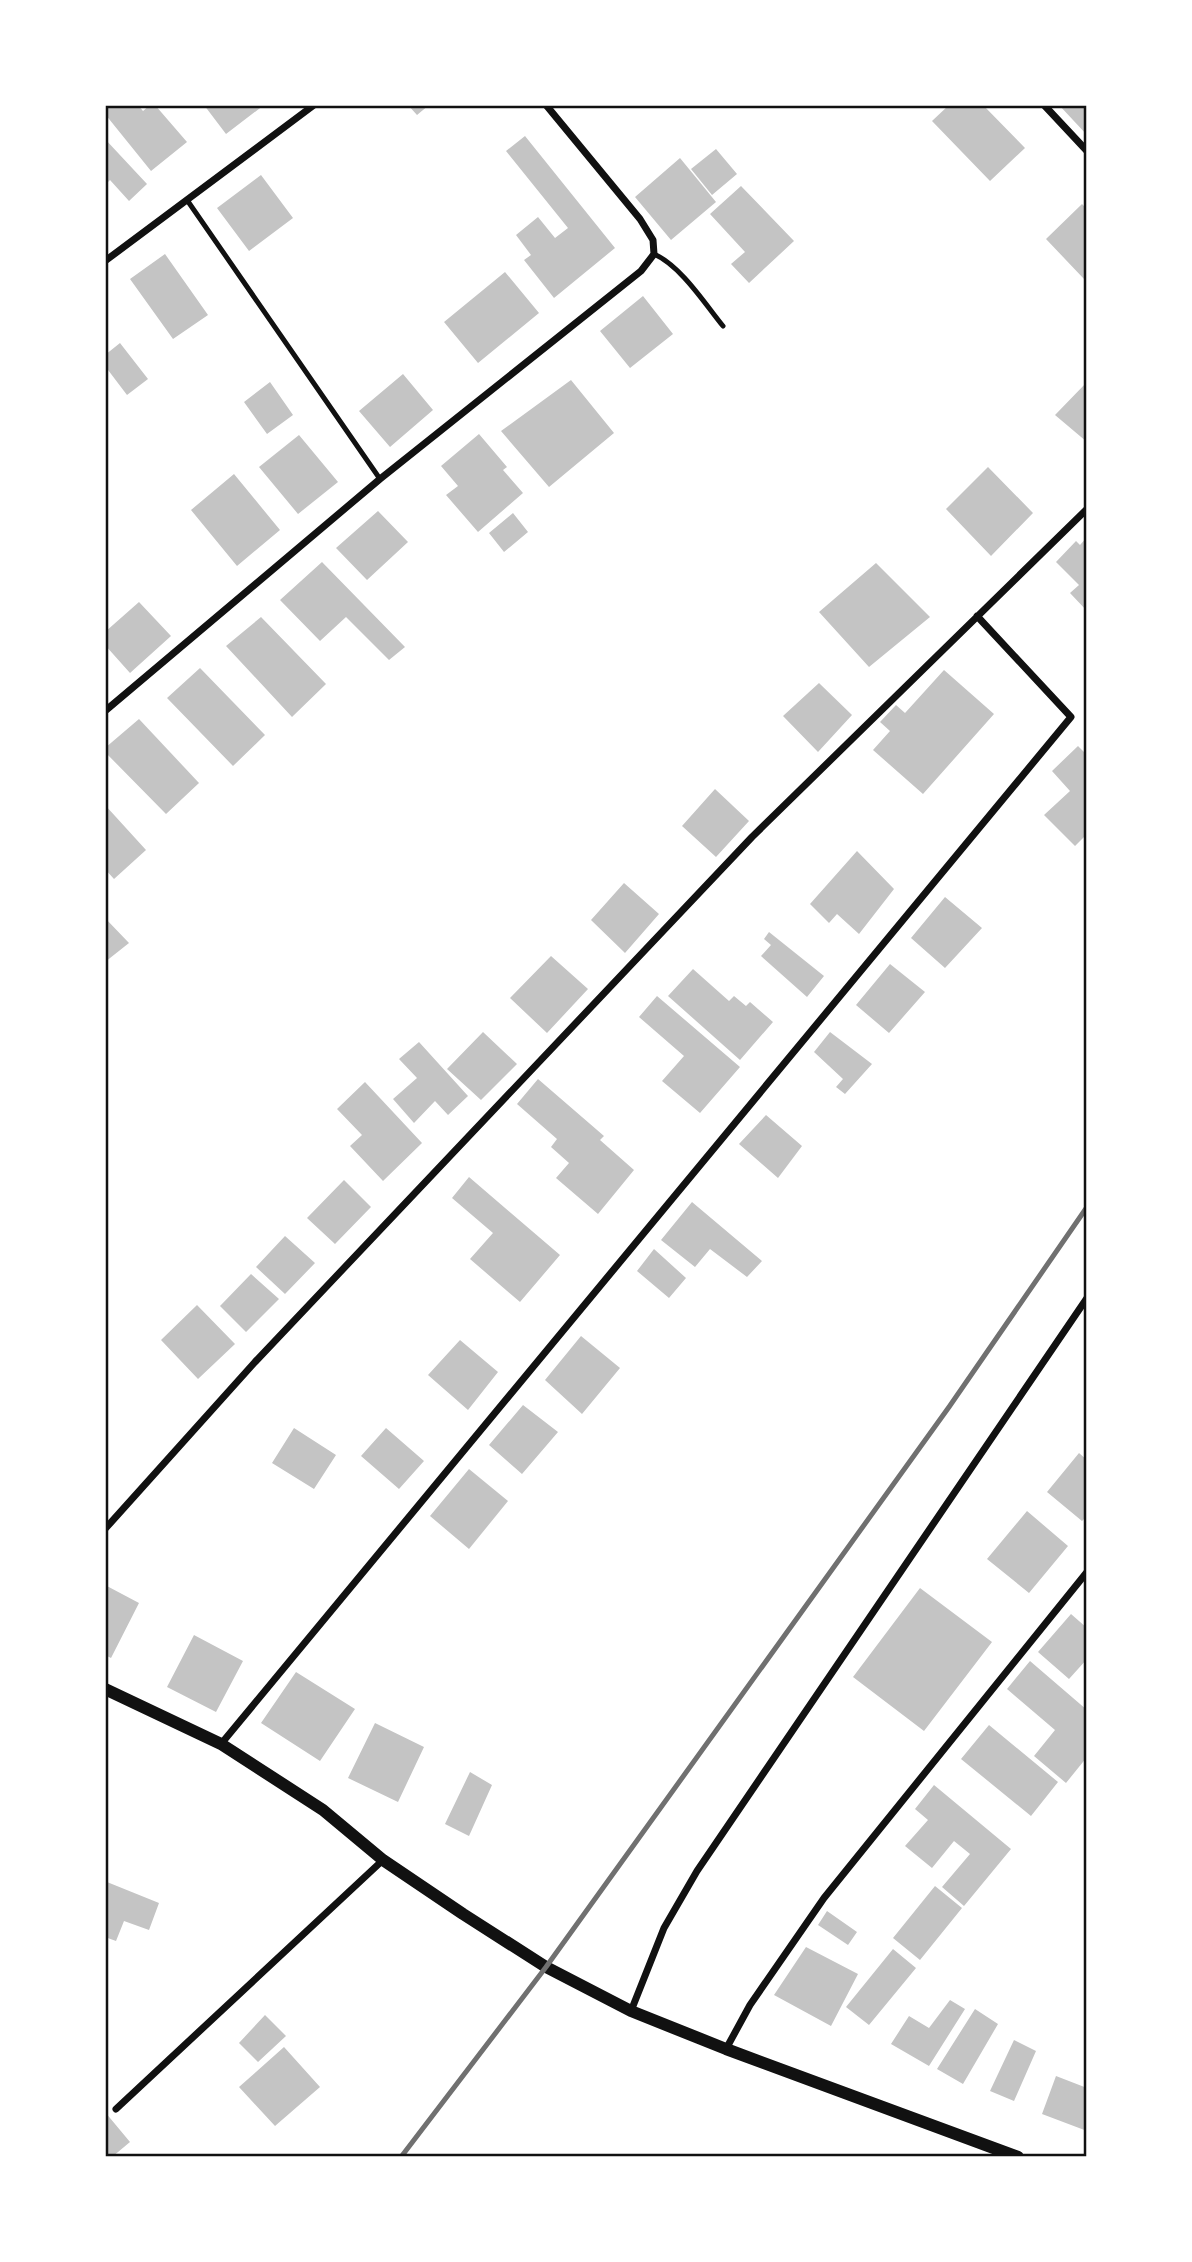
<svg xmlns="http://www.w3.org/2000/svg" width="1192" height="2262" viewBox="0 0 1192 2262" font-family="'Fira Sans',sans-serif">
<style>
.building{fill:#c4c4c4}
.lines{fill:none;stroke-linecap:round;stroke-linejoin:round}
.service{stroke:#111;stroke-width:5}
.minor{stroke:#111;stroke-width:7}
.tertiary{stroke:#111;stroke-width:12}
.rail{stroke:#707070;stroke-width:5}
.neatline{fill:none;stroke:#111;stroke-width:2.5}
</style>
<rect width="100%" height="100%" fill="#fff"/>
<path class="building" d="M109 105H138L143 111 150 105H155L187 142 151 171 105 114V108Z
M204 105H264L226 134Z
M408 105H429L417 115Z
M949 105H983L1025 148 990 181 932 121Z
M1059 105H1087V135Z
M525 136 615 248 554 298 524 260 531 255 516 235 538 217 555 238 568 228 506 151Z
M105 139 147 184 129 201 110 180 105 185Z
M716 149 737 174 712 195 691 169Z
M680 158 716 202 671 240 635 197Z
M261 175 293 218 249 251 217 208Z
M741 186 794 241 749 283 731 264 745 252 710 214Z
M1082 204 1087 209V276L1084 279 1046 239Z
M165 254 208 315 173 339 130 279Z
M505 272 539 313 478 363 444 322Z
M643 296 673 334 630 368 600 331Z
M120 343 148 379 127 395 105 366V355Z
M403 374 433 410 390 447 359 411Z
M571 380 614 433 549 487 501 431Z
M270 382 293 415 267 434 244 402Z
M1087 382V442L1055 415Z
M479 434 507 467 503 470 523 493 478 532 446 495 458 486 441 466Z
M299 435 338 482 298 514 259 467Z
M988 467 1033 513 991 556 946 509Z
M234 474 280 530 237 566 191 510Z
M378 511 408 542 367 580 336 548Z
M513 513 528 532 504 552 489 533Z
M1087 537V611L1070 593 1079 585 1056 562 1076 541 1080 545Z
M322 562 405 647 389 660 346 617 320 641 280 600Z
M876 563 930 617 869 667 819 612Z
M139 602 171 636 130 673 105 645V632Z
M261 617 326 684 292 717 226 646Z
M200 668 265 735 233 766 167 698Z
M944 670 994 714 923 794 873 750 890 731 880 722 896 705 905 713Z
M819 683 852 715 818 752 783 716Z
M139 719 199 783 166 814 105 752V748Z
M1078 746 1087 755V834L1075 846 1044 815 1070 791 1052 771Z
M715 789 749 821 716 857 682 826Z
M105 805 146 850 114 879 105 869Z
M857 851 894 889 859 934 837 914 829 923 810 904Z
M624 883 659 914 625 953 591 920Z
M945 897 982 928 945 968 911 938Z
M105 918 129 943 105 962Z
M769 932 824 976 807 997 761 956 771 945 764 939Z
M551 956 588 989 547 1033 510 998Z
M890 964 925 992 889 1033 856 1005Z
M693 969 729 1001 734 996 746 1006 750 1002 773 1022 740 1060 668 996Z
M657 996 740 1067 700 1113 662 1081 684 1056 639 1017Z
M483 1032 517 1064 481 1100 447 1069Z
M830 1032 872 1064 845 1094 836 1087 843 1079 814 1052Z
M419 1042 468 1096 448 1115 435 1101 414 1123 393 1099 417 1078 399 1059Z
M538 1079 604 1136 600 1140 634 1170 598 1214 556 1178 569 1163 551 1147 557 1139 517 1104Z
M365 1082 422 1143 383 1181 350 1146 362 1135 337 1109Z
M766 1115 802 1146 778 1178 739 1144Z
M469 1177 560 1255 520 1302 470 1259 493 1233 452 1198Z
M344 1180 371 1207 335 1244 307 1218Z
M692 1202 762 1261 747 1277 710 1249 695 1267 661 1240Z
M285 1236 315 1263 285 1294 256 1267Z
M654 1249 686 1278 669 1298 637 1271Z
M251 1274 279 1299 246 1332 220 1306Z
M197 1305 235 1344 198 1379 161 1340Z
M581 1336 620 1368 582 1414 545 1380Z
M460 1340 498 1372 468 1410 428 1375Z
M523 1405 558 1432 522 1474 489 1445Z
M294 1428 336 1455 314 1489 272 1463Z
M386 1428 424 1461 399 1489 361 1456Z
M1079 1453 1087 1460V1516L1082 1521 1047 1492Z
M469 1469 508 1501 469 1549 430 1516Z
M1027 1511 1068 1546 1029 1593 987 1559Z
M105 1585 139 1603 111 1658 105 1655Z
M920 1588 992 1642 924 1731 853 1677Z
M1071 1614 1087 1628V1659L1069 1679 1038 1652Z
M194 1635 243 1661 216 1712 167 1687Z
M1030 1661 1087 1710V1757L1066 1783 1034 1756 1055 1730 1007 1689Z
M296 1672 355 1709 320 1761 261 1723Z
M375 1723 424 1747 398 1802 348 1778Z
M989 1725 1058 1782 1031 1816 961 1759Z
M470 1772 492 1785 469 1836 445 1824Z
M934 1785 1011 1849 964 1906 942 1887 970 1854 954 1841 932 1868 905 1846 928 1820 915 1809Z
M107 1882 159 1903 149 1930 124 1921 116 1941 105 1937V1887Z
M935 1886 962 1908 920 1960 893 1938Z
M827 1911 857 1932 848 1945 818 1925Z
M806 1947 858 1974 831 2026 774 1995Z
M893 1949 916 1968 869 2025 846 2007Z
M950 2000 965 2009 929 2066 891 2044 909 2016 929 2028Z
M975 2009 998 2024 963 2084 937 2069Z
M265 2015 286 2036 258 2062 239 2043Z
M1014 2040 1036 2051 1014 2101 990 2091Z
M284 2047 320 2087 275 2126 239 2087Z
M1056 2076 1087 2088V2131L1042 2114Z
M105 2112 130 2142 112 2157H105Z"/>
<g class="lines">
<path class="service" d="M187 200 380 479
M654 254C681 266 705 304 723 326"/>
<path class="minor" d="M1044 105 1087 151
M105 261 314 105
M105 711 380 479 641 271 654 254 653 240 640 219 546 105
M105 1529 255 1362 752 837 1087 509
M221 1744 1071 717 977 616
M631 2011 664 1928 697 1871 1087 1298
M726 2049 750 2005 824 1898 1087 1572
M116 2109 383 1860"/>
<path class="tertiary" d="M105 1689 221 1744 323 1810 383 1860 463 1914 546 1967 631 2011 726 2049 1018 2157"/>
<path class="rail" d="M401 2157 546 1967 949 1407 1087 1207"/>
</g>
<rect width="1192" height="2262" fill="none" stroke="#ffffff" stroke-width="214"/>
<rect x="107" y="107" width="978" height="2048" class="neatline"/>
</svg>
